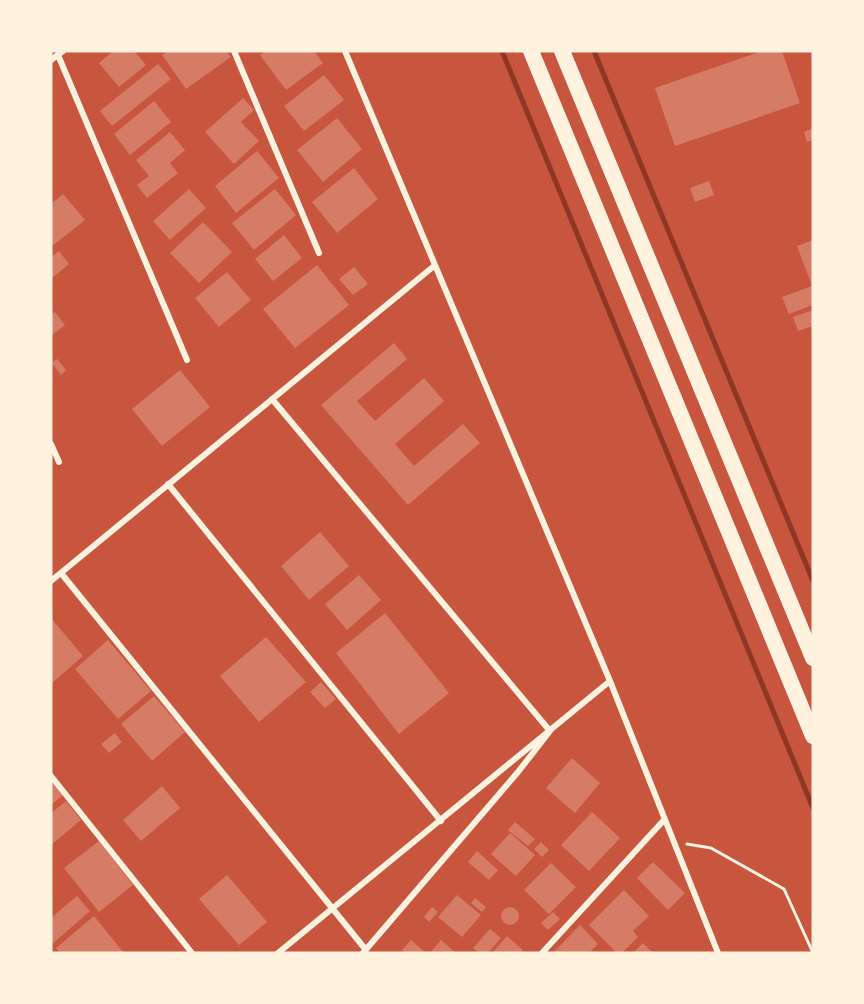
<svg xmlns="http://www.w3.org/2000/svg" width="864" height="1004" viewBox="0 0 864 1004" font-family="'Nunito Sans',sans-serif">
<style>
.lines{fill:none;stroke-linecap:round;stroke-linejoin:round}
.stream{stroke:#8f3625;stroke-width:5}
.building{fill:#d67c66}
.path{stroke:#fff3e0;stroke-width:3}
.minor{stroke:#fff3e0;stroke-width:6}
.trunk{stroke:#fff3e0;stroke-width:16}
</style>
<rect width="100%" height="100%" fill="#c8553d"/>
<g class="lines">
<path class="stream" d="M502 51 813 808
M594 51 813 581"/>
</g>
<path class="building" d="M113 51H134L146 65 119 87 99 63Z
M168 51H226L231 57 186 89 162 55Z
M265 51H314L323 63 286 90 260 55Z
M762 51H782L800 103 675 146 655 88Z
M158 64 171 79 112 126 100 111Z
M324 75 344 100 304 131 284 106Z
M243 98 254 110 241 122 259 141 234 164 205 132Z
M154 101 171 122 130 155 114 134Z
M337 118 362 149 323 182 297 150Z
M813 128V140L807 142 804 132Z
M170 132 185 150 170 163 178 173 147 198 137 185 149 176 136 160Z
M257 151 279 178 236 213 215 186Z
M354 168 378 199 337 233 312 202Z
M709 181 714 195 695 202 690 188Z
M189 189 206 208 170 240 153 221Z
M275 189 296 215 254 250 232 223Z
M63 194 85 220 51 247V204Z
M203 222 232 252 199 283 170 253Z
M284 235 302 258 273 281 255 259Z
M813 240V305L789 314 782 297 812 286 797 246Z
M59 251 69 264 51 279V257Z
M317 265 349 305 295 348 263 309Z
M354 267 368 284 353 295 339 279Z
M227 272 251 300 219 327 195 298Z
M813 310V326L798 331 793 317Z
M55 312 65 325 51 336V315Z
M394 343 407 359 357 401 375 421 424 378 444 401 395 444 414 466 463 424 480 443 408 505 321 405Z
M57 359 66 370 61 375 52 363Z
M180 370 210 407 162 446 132 409Z
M320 532 349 566 309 600 281 566Z
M359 575 381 600 347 630 325 604Z
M385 613 449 693 399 734 336 653Z
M51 618 83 656 51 684Z
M266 637 306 682 259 722 220 676Z
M108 640 151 691 118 719 75 669Z
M321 682 336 699 325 708 310 692Z
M154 696 185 732 152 761 121 724Z
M115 733 122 742 109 753 101 744Z
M572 758 600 783 575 813 546 788Z
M51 781 63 795 51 805Z
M162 786 180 808 141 841 123 820Z
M66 801 81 820 51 845V813Z
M592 812 620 838 589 871 561 845Z
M515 822 535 839 528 846 508 830Z
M510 833 535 855 516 876 491 854Z
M99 841 133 885 99 912 64 868Z
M541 842 549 850 542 857 534 849Z
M477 851 498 870 489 880 468 862Z
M653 862 685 893 668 910 637 878Z
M551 863 576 887 549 914 524 890Z
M227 875 267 922 239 945 199 899Z
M624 890 649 916 633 931 638 937 622 953H617L589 925Z
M457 895 481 915 462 937 438 917Z
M77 896 90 911 51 945V918Z
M475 898 486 907 482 912 471 903Z
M432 907 438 912 429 922 424 917Z
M501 916a9 9 0 1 1 18 0a9 9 0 1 1-18 0Z
M553 912 560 919 548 930 541 923Z
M94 916 124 953H60L56 948Z
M580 925 598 944 591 951 593 953H553Z
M490 929 501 938 488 953H479L473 948Z
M507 936 523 950 520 953H492Z
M411 940 426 953H405L402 950Z
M441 940 454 951 453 953H430Z
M643 943 653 953H633Z"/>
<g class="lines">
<path class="path" d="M687 844 711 848 784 889 813 953"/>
<path class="minor" d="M234 51 319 253
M345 51 610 681 718 953
M58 55 187 360
M51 60 63 51
M272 399 550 731 518 772 363 953
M51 444 59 462
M168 484 441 821
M61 573 366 950
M51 581 434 266
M51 776 192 953
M278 953 610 681
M542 953 664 820"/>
<path class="trunk" d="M531 51 813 736
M562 51 813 658"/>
</g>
<rect width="864" height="1004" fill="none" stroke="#fff3e0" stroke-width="105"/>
</svg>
